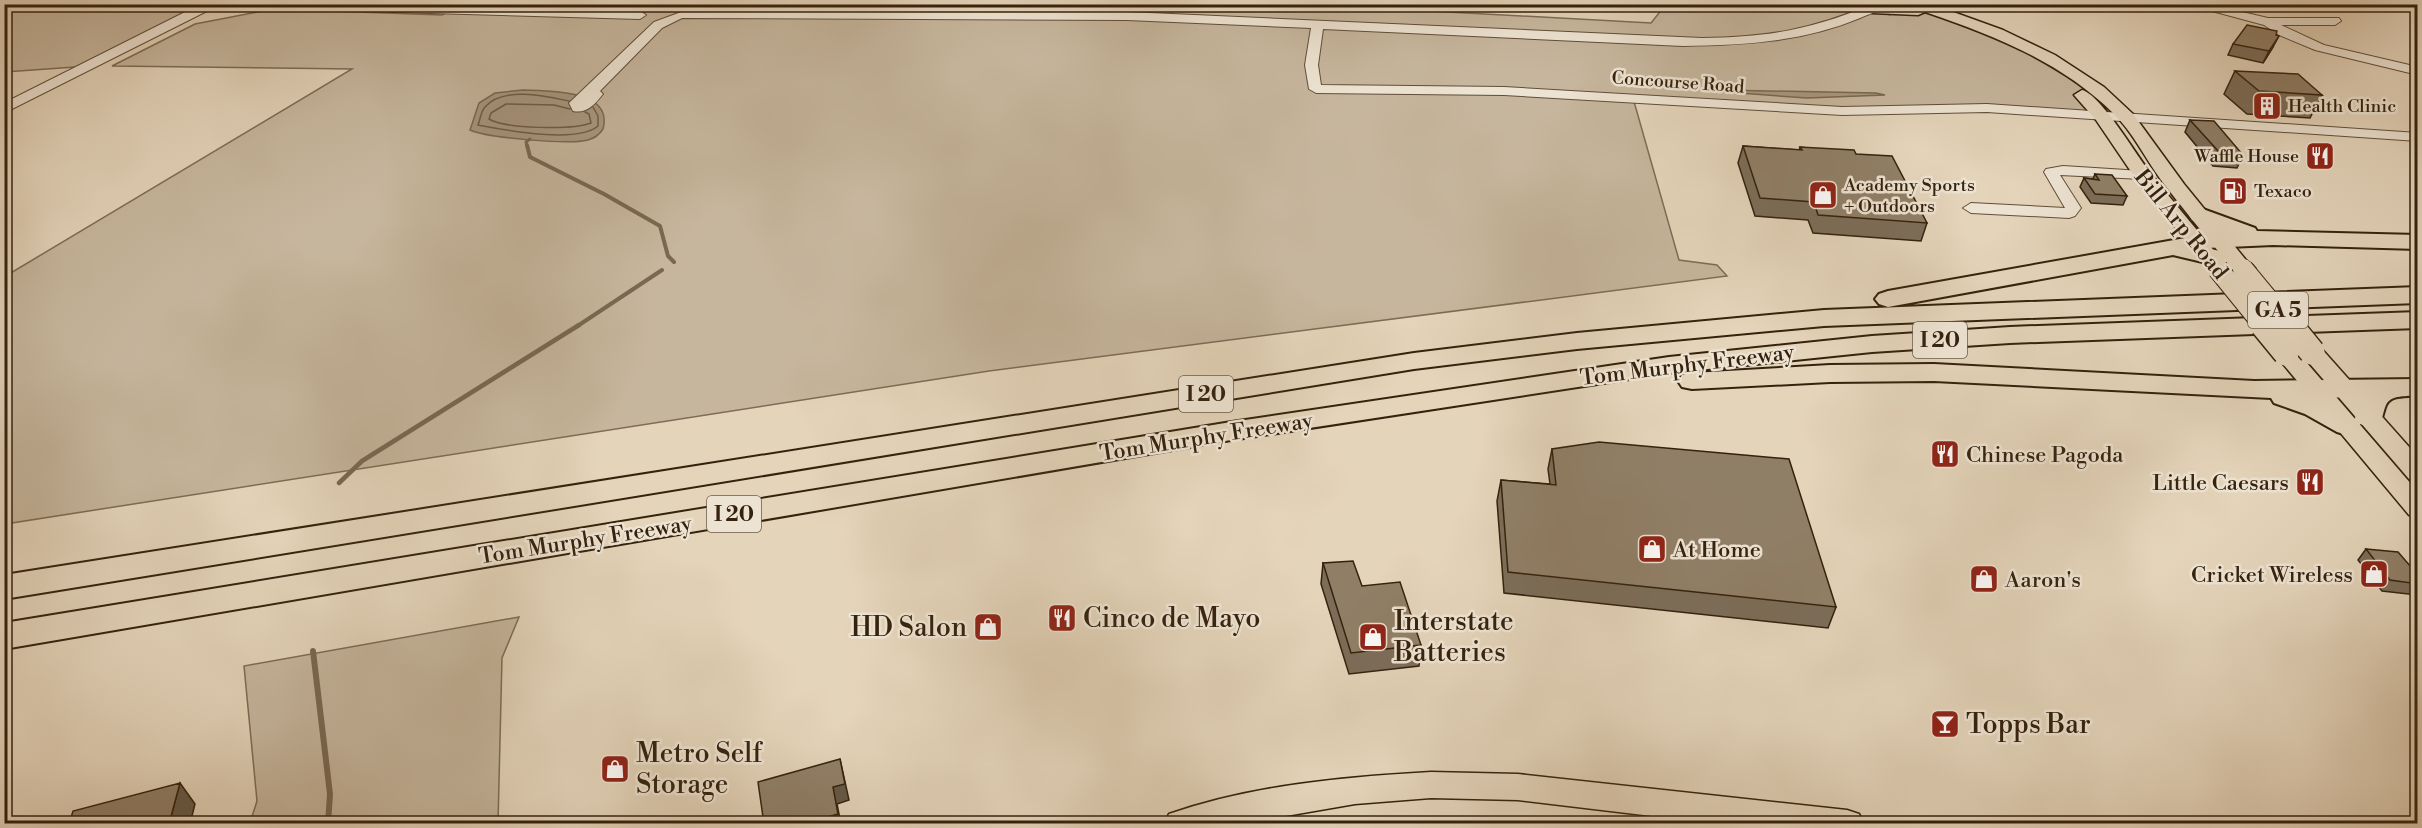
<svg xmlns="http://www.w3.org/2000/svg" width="2422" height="828" viewBox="0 0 2422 828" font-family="'Libre Bodoni',serif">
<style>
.green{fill:#c6b69d;stroke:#7e6c56;stroke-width:1.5}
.water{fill:#a89780;stroke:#7a6852;stroke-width:1.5}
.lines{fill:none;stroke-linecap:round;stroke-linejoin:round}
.shore{stroke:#6e5c47;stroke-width:1.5}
.stream-far3{stroke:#7a6852;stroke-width:3}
.stream-far2{stroke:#7a6852;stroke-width:4}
.stream-far1{stroke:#7a6852;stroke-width:4.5}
.stream{stroke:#7a6852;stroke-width:6}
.minor-casing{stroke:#614e39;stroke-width:2}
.major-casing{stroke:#35220e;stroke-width:3}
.highway-casing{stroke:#35220e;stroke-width:4}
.minor{fill:#ede3d2;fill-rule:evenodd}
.major{fill:#e4d4ba;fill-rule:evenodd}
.highway{fill:#e4d4ba;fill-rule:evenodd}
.major-bridge-far1-casing{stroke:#35220e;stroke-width:22;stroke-linecap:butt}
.major-bridge-casing{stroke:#35220e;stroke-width:28;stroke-linecap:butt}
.major-bridge-far1{stroke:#e4d4ba;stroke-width:20}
.major-bridge{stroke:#e4d4ba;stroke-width:25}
.wall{fill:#7c6d59;stroke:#35220e;stroke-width:1.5}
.shaded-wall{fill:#655948;stroke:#35220e;stroke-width:1.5}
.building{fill:#907f67;stroke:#35220e;stroke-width:1.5}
.labels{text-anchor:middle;stroke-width:5;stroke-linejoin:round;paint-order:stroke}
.far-street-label{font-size:18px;fill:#35220e;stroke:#ede3d2}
.far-poi-label{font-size:18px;fill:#35220e;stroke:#ede3d2;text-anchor:start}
.shield{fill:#ede3d2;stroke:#6c5c49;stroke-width:1.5}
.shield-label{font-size:21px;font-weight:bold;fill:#35220e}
.street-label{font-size:22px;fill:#35220e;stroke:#ede3d2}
.poi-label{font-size:22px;fill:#35220e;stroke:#ede3d2;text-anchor:start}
.near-poi-label{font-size:27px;fill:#35220e;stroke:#ede3d2;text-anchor:start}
</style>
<rect width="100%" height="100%" fill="#e4d4ba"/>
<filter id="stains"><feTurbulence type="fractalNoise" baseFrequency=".00333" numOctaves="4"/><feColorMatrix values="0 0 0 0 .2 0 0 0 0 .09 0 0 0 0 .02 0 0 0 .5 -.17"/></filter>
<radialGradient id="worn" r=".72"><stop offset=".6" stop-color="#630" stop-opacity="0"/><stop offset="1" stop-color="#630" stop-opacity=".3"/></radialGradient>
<path class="green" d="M464 4H1301L1651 23 1663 8 1722 4H1853L1890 15 1901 5H1907L2010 43 2086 88 2107 115 1987 108 1842 111 1633 98 1679 260 1717 265 1727 276 989 371 5 524 4 277 352 69 112 66 195 24 273 9 442 15Z
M5 5H211L89 66 5 72Z
M519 617 502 658 498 823H250L257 801 244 666Z"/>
<path class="water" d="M523 90C548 91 614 89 603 129 600 134 595 138 588 140 569 145 488 138 470 130L479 103 495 93Z
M1722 90 1876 93 1885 95 1807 98 1711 91Z"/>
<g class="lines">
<path class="shore" d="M569 101C546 96 503 86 485 107 481 111 480 120 478 125 505 130 577 144 598 126V116L593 107
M570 109 554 105 506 104 491 113 489 119C505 129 573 130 591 123L589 114 585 112"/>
<path class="stream-far3" d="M527 146 526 142 530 139"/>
<path class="stream-far2" d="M527 145 530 157 604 194 660 226 668 256 674 262
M576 327 662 270"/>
<path class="stream-far1" d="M339 483 362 461 579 325"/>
<path class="stream" d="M313 651 330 794 328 824"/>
<g class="minor-casing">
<path id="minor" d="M201 4H372L640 11 646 15 640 19 215 7 4 113V103Z
M1872 4H1888C1881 11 1869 14 1860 18 1803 42 1744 45 1683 46L1323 29 1318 65 1321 85 1504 87 1842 107 1987 104 2418 133V141L1987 112 1842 115 1504 95 1316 93 1309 89 1305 65 1311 28 1127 20 682 18 662 28 600 91 603 94C595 104 587 114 573 111L569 103 654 22 684 11 722 9 1127 12 1702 38C1767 37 1812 30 1872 4Z
M2186 4H2208L2268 18H2339L2341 21 2335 25H2281L2324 45 2418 67V75L2315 50 2279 35 2264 25Z
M2063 166 2142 171 2149 175 2142 179 2060 175 2081 208 2075 216 2069 218 1971 213 1963 208 1971 203 2065 208 2044 172 2046 169Z"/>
</g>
<g class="major-casing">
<path id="major" d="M1860 4 1853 9 1846 5V4Z
M1908 4H1931L2003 30 2055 55 2104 87 2133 114 2184 184 2250 265 2253 269 2250 273 2243 275 2236 273C2211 242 2185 212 2161 180 2145 158 2133 132 2113 113 2061 62 1993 35 1925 12L1918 15 1872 13 1865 9 1872 5 1909 6Z
M2082 90C2101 95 2135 153 2149 171 2171 200 2196 228 2219 257L2222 261 2219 265H2205L2136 179 2096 120 2074 95Z
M2312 345 2320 347 2418 457V481L2409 479 2304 357 2301 352 2304 347Z
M2286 346 2294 348 2418 492V517L2409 515 2278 358 2275 353 2278 348Z
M1431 772 1518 774 1847 810 1859 814 1864 824H1719L1518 800 1431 798 1355 804 1239 824H1164L1169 814C1252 785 1344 777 1431 772Z"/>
</g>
<g class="highway-casing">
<path id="highway" d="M2200 208 2255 228 2257 231 2418 235V249L2273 245 2206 248C2221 251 2246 256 2255 269L2252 274 2243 276 2211 264 2173 255 1888 307 1879 304 1875 299 1879 294 1888 291 2219 232 2192 220 2189 215 2192 210Z
M2418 287V303L1824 326 1577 349 1414 369 4 599V575L1414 353 1577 333 1824 310Z
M2418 312V328L2010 343 1872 352 1669 373 1225 441 4 649V623L1225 423 1669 357 1872 336 2010 327Z
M1934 364 2254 381 2418 379V395C2407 397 2391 394 2386 405 2383 412 2383 418 2379 424L2369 427 2360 424 2357 432 2347 435 2337 432 2305 414 2274 403 2271 398 1934 381 1830 382 1692 389 1682 387 1678 381 1682 375 1692 373 1830 365ZM2358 397H2362L2356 409 2355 419 2314 398Z"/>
</g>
<use href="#minor" class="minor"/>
<use href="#major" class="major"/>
<use href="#highway" class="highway"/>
<g class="major-bridge-far1-casing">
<path id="major-bridge-far1" d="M2218 269 2265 327
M2243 269 2291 327"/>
</g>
<g class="major-bridge-casing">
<path id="major-bridge" d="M2263 325 2286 353
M2290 325 2312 352"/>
</g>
<use href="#major-bridge-far1" class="major-bridge-far1"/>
<use href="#major-bridge" class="major-bridge"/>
</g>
<path class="wall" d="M2233 44 2273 47 2263 63 2228 55Z
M2235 71 2322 95 2310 118 2247 114 2224 94Z
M2190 120 2243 155 2237 168 2213 166 2185 132Z
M1743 146 1799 150 1800 147 1856 154 1927 223 1921 241 1813 233 1808 220 1755 216 1738 163Z
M2095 174 2127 196 2123 205 2091 203 2080 187 2084 178 2093 179Z
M1552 449 1836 607 1828 628 1504 593 1497 501 1501 480 1550 484 1548 469Z
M2366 549 2418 575 2417 595 2382 591 2358 560Z
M1323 563 1362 586 1421 645 1419 666 1349 674 1321 584Z"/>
<path class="shaded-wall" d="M2279 36 2273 47 2263 63 2269 51Z
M840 759 849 800 837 804 841 824H805L833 787Z
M180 783 195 804 190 824H169Z"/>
<path class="building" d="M2247 25 2277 31 2276 35 2279 36 2269 51 2233 44Z
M2235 71 2298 74 2322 95 2259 91Z
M2190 120 2214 121 2243 155 2220 153Z
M1743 146 1802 150 1800 147 1854 150 1856 154 1892 156 1927 223 1818 215 1814 202 1760 198Z
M2095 174 2112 175 2127 196 2095 194 2084 178 2099 180Z
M1599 442 1789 459 1836 607 1508 572 1501 480 1556 485 1552 449Z
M2366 549 2398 552 2418 575V584L2390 580Z
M1353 561 1362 586 1400 582 1421 645 1351 653 1323 563Z
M840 759 845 784 833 787 838 814 805 824H764L758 782Z
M180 783 169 824H69L73 811Z"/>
<defs>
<g id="building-square" transform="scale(1.5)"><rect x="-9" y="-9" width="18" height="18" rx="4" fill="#8f2418" stroke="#ede3d2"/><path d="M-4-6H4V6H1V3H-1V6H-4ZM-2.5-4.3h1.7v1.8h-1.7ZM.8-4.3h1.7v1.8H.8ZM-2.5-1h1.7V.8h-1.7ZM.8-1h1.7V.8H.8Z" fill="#fff"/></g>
<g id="restaurant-square" transform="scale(1.5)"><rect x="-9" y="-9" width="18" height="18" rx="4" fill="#8f2418" stroke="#ede3d2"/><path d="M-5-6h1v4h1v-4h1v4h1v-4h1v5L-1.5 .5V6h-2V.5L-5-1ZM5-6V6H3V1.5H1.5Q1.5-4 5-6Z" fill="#fff"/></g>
<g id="fuel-square" transform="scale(1.5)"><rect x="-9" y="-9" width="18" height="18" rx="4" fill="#8f2418" stroke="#ede3d2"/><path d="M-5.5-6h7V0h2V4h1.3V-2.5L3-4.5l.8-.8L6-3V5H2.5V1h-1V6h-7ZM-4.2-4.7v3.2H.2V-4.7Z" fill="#fff"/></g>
<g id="shop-square" transform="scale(1.5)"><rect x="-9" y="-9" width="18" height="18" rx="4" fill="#8f2418" stroke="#ede3d2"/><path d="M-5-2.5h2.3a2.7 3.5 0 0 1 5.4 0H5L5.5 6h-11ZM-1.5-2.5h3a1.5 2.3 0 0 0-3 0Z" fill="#fff"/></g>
<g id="bar-square" transform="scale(1.5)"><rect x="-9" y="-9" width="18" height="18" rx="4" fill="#8f2418" stroke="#ede3d2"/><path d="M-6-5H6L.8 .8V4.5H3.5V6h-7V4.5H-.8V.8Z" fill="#fff"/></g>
</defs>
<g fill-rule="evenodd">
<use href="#building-square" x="2267" y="106"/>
<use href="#restaurant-square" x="2320" y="156"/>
<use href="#fuel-square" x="2233" y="191"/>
<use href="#shop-square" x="1823" y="195"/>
<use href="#restaurant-square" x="1945" y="454"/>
<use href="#restaurant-square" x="2310" y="482"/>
<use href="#shop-square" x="1652" y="549"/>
<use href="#shop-square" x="2374" y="574"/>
<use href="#shop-square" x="1984" y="579"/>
<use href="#restaurant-square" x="1062" y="618"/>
<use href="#shop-square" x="988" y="627"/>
<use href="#shop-square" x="1373" y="637"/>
<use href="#bar-square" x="1945" y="724"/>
<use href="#shop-square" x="615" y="769"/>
</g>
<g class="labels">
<g class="far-street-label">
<text transform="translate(1678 82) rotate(4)" y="6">Concourse Road</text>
</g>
<g class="far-poi-label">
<text x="2288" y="112">Health Clinic</text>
<text x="2299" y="162" text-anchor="end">Waffle House</text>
<text x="1844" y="191">Academy Sports<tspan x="1844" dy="21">+ Outdoors</tspan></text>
<text x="2254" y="197">Texaco</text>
</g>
<g class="shield">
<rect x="2248" y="292" width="60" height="36" rx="4.5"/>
<rect x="1913" y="322" width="54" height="36" rx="4.5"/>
<rect x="1179" y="376" width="54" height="36" rx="4.5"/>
<rect x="707" y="496" width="54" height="36" rx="4.5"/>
</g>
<g class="shield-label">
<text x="2278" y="317">GA 5</text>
<text x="1940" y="347">I 20</text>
<text x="1206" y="401">I 20</text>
<text x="734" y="521">I 20</text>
</g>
<g class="street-label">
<text transform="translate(2182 224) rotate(51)" y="8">Bill Arp Road</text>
<text transform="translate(1687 364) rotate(-7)" y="8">Tom Murphy Freeway</text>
<text transform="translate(1206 436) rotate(-9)" y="8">Tom Murphy Freeway</text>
<text transform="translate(585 539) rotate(-9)" y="8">Tom Murphy Freeway</text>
</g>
<g class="poi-label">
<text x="1966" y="462">Chinese Pagoda</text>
<text x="2289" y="490" text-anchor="end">Little Caesars</text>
<text x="1673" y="557">At Home</text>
<text x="2353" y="582" text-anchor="end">Cricket Wireless</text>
<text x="2005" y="587">Aaron's</text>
</g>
<g class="near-poi-label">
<text x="1083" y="627">Cinco de Mayo</text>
<text x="1394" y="630">Interstate<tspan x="1394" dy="31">Batteries</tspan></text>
<text x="967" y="636" text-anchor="end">HD Salon</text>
<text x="1966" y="733">Topps Bar</text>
<text x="636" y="762">Metro Self<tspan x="636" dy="31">Storage</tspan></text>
</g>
</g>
<rect width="2422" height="828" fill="none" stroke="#e4d4ba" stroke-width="24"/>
<rect x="6" y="6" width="2410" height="816" fill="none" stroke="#35220e" stroke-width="3"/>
<rect x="12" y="12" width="2398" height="804" fill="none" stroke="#35220e" stroke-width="1.5"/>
<rect width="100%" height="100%" filter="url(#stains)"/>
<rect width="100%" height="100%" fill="url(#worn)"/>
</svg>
